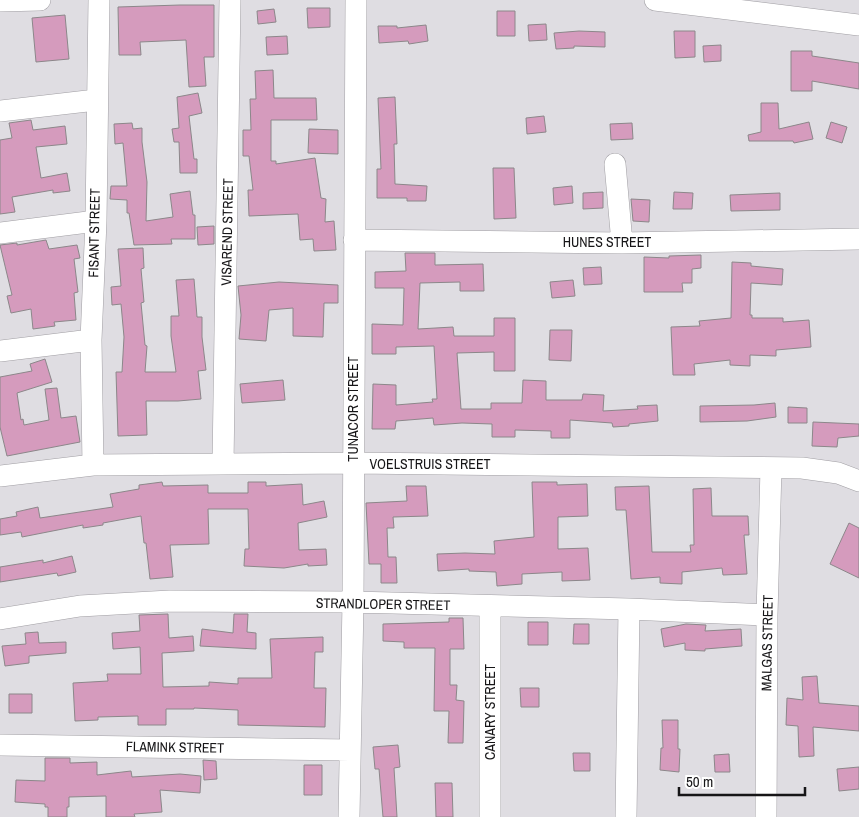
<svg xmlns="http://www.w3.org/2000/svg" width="859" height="817" viewBox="0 0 859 817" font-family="'Archivo Narrow',sans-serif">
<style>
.building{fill:#d59bbd;stroke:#8c878a}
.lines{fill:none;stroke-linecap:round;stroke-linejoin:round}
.minor-casing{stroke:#a09ea3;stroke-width:22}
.minor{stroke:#fff;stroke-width:21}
.labels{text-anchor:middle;stroke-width:5;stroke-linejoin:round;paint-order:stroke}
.street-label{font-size:14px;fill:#161517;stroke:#fff}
</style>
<rect width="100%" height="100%" fill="#dfdde2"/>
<path class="building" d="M180 5H214V57H204L206 86 189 87 186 40 140 42 141 55H119L118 7Z
M307 8H330V27L308 28Z
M274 9 276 22 258 24 257 11Z
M497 11H515V36H497Z
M65 15 69 59 36 62 32 18Z
M546 24 547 40 529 41 528 25Z
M426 25 428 41 409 44 408 41 379 43 378 26H397V28Z
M579 31 605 32V47L574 46V48L556 49 554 33Z
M674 31H695V57L675 58Z
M287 36 288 54 267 55 266 37Z
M721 45V61L704 62 703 46Z
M791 51H812V56L859 63V89L812 81V91H791Z
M273 70 274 98H316L317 120H271V161H276V164L315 158 321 198 326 199 325 222 334 221 336 250 314 251 313 239 300 240 298 214 249 216 248 190H253L249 156H243V130H251L250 99H256L255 71Z
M198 93 202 113 189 116 194 159H197V173H180L179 142H174L172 129 179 128 177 97Z
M395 97 397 144H394L395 184 427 186 426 201H407V198H377V169H381L378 98Z
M761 103H778L779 129 809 122 813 139 794 143 793 141H749L748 135 761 132Z
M544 116 546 132 527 134 526 118Z
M31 120 33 130 65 126 67 144 36 147 41 178 67 173 70 191 53 193V190L12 197 15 212 0 214V140L12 138 9 123Z
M831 122 847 127 842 143 826 138Z
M132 123 133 129 142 128V142L147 182 146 221 173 217 170 194 190 191 193 215H195V239H171L172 244 134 245 129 213H127V200L110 199 111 186H127L123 143 115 144 114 124Z
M632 123 633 139 611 140 610 124Z
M309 129 338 130V154L308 153Z
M493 168H514L516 218 494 219Z
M572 186 573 203 554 205 553 188Z
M603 192V208L583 209V193Z
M674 192 693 193 692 209H673Z
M780 193V210L731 211 730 195Z
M631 199 650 200 649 222 633 221Z
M214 226V244L198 245 197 227Z
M46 240 49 249 77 245 80 258 74 259 78 292 74 293 76 320 54 322 55 326 33 329 31 309 11 313 7 296 12 295 0 245 17 243V245Z
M143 248 144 268 141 269 144 302 141 303 145 345 147 346 145 372H176L171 336V316H179L176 280 194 279 197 317H202V337L206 370 198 371 201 399 178 401H146L147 435 118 436 116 372H122L124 337 121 304 112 305 111 287 121 286 118 249Z
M405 253H435V265L483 264 484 291H460V282L420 283 418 329 453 327 454 336H494V318H515V371H494V352L457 353 461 409H491V403H522L523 380 546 381V400H582L583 394 604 395 603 411 638 409 637 406 657 405 658 421 629 424V426L613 427 612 423 570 420V438H551V431L515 430V437H492V424L462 423 434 425 433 418 396 421 395 429H372L373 384 396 385V405L433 402 432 399H437L434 346 396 347V354H372V324L403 325 404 288H375V272L406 271Z
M701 255V268L692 269V283H682L683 292H644V257L669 258V256Z
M732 262 751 263V266L783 269 782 285 751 283 750 315H752V318H783V322L809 320 811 347 776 350V356L750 355V366L730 365V360L694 364 695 375H673L671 327 700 326 699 321 731 318Z
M601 267 602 284 584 285 583 268Z
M573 280 575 296 552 298 550 282Z
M279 282 338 285V303H324L323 337 293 336V308L269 310 266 341 239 339 241 315 238 286Z
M550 330H572L571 361 549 360Z
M45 359 52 382 17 393 21 420 23 419 24 425 49 420 45 389 57 388 61 418 76 416 80 442 7 456 0 427V377L32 371 30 364Z
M283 380 285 400 242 403 240 384Z
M775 403 776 417 747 421 700 422V406L754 405Z
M788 407 807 408V423H788Z
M813 422 859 424V436L838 438 837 447 812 446Z
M162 482 163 486 208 485V493H248V482H266V486L302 484 303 505 324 501 327 517 298 523 299 550 326 549 327 565 308 566V564L284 568 244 566 245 549H249L248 509H208L209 544 170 545 173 577 150 579 146 543H144L141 516 103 523V525L83 528V525L22 537 21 532 0 535V519L17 516 16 512 38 507 40 518 113 507 110 494 139 489V485Z
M532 482H557V485L587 484 588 516 558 517V549L588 548 590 580 562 581V572L522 574V584L497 586 496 572 469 571V569L438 571 437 554 465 553 495 554 494 541 534 537Z
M406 486H426L428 516 393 517 394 528H387L388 557H396L397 583H381V564H369L366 503 407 501Z
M649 486 652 552H691L690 545H694L693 489 711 488 712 516H748L749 535H744L747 574 723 575 722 568 682 572V584L660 583V577L631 579 626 510H616L615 487Z
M849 523 859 528V578L830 564Z
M72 556 76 572 58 576 57 573 0 582V567L43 560V563Z
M168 614 169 638 193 636 194 651 162 653 163 687 209 686V682L238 684V678H272L270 639 323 637V652H315L314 688H326L325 727 238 725V710L194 708V709H166V725H138V716L98 717V720L75 721 73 683 108 681 107 674H141L140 647 113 649 112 633 140 631 139 615Z
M234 614H248L247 632 256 633V649L200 646 202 629 233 633Z
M449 618H463L464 649H450V685H457L456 700 464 701 463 743H448L449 711H434L435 648H404V642L383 641V624L449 622Z
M528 622H548V645H528Z
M574 624H589V644H573Z
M686 624 706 625 705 631 741 629 742 646 705 649V651L685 650V643L664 647 661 629Z
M38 632 39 643 66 642V653L29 656V663L5 666 2 646 26 644 25 633Z
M817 676 819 703 859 706V731L813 727 814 756 799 757 798 726 786 725 787 698 803 700 802 677Z
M520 688H539V707H521Z
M9 694H32V713H9Z
M662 720H678V749H680L679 772 660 770 661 748H663Z
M398 745 400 767 394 768 397 817H383L379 769H375L373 747Z
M573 753H590V771H574Z
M729 754 730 772H715L714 755Z
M45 758H70V763L97 762V775L131 771 132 777 180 774 201 776 200 793 160 790 162 812 134 814 135 817H106V796L69 797V807H67V817H48V807H45V804L15 802 16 780 45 781Z
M203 760 216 761 217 779 204 780Z
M304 765H322V795H304Z
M859 767V789L839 791 837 769Z
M435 783H452L453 817H436Z"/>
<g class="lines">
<g class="minor-casing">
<path id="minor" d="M655 0 859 25
M0 1 40 0
M0 111 96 100
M615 164 622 243
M0 233 96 221
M354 240 622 243 859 239
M0 351 91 340
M223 464 230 0
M93 465 91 340 96 221 99 0
M0 476 93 465 353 463 802 468 838 473 859 481
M490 606V817
M0 619 80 606 170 601 353 602 629 609 767 615
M0 745 350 750
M349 817 353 602 356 0
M626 817 629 609
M766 817 767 615 771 468"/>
</g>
<use href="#minor" class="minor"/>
</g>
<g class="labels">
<g class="street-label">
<text transform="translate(227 232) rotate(-89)" y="5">VISAREND STREET</text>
<text transform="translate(94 233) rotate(-89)" y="5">FISANT STREET</text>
<text x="607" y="247">HUNES STREET</text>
<text transform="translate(353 409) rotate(-90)" y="5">TUNACOR STREET</text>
<text x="430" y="469">VOELSTRUIS STREET</text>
<text transform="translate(383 604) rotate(1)" y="5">STRANDLOPER STREET</text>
<text transform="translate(767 643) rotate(-89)" y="5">MALGAS STREET</text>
<text transform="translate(490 712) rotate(-90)" y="5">CANARY STREET</text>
<text transform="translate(175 747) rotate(1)" y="5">FLAMINK STREET</text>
</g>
</g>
<path d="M679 787v8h126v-8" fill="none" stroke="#161517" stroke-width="2.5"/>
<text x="686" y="787" font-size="15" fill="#161517" stroke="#ffffff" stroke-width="4" paint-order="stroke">50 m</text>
</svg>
